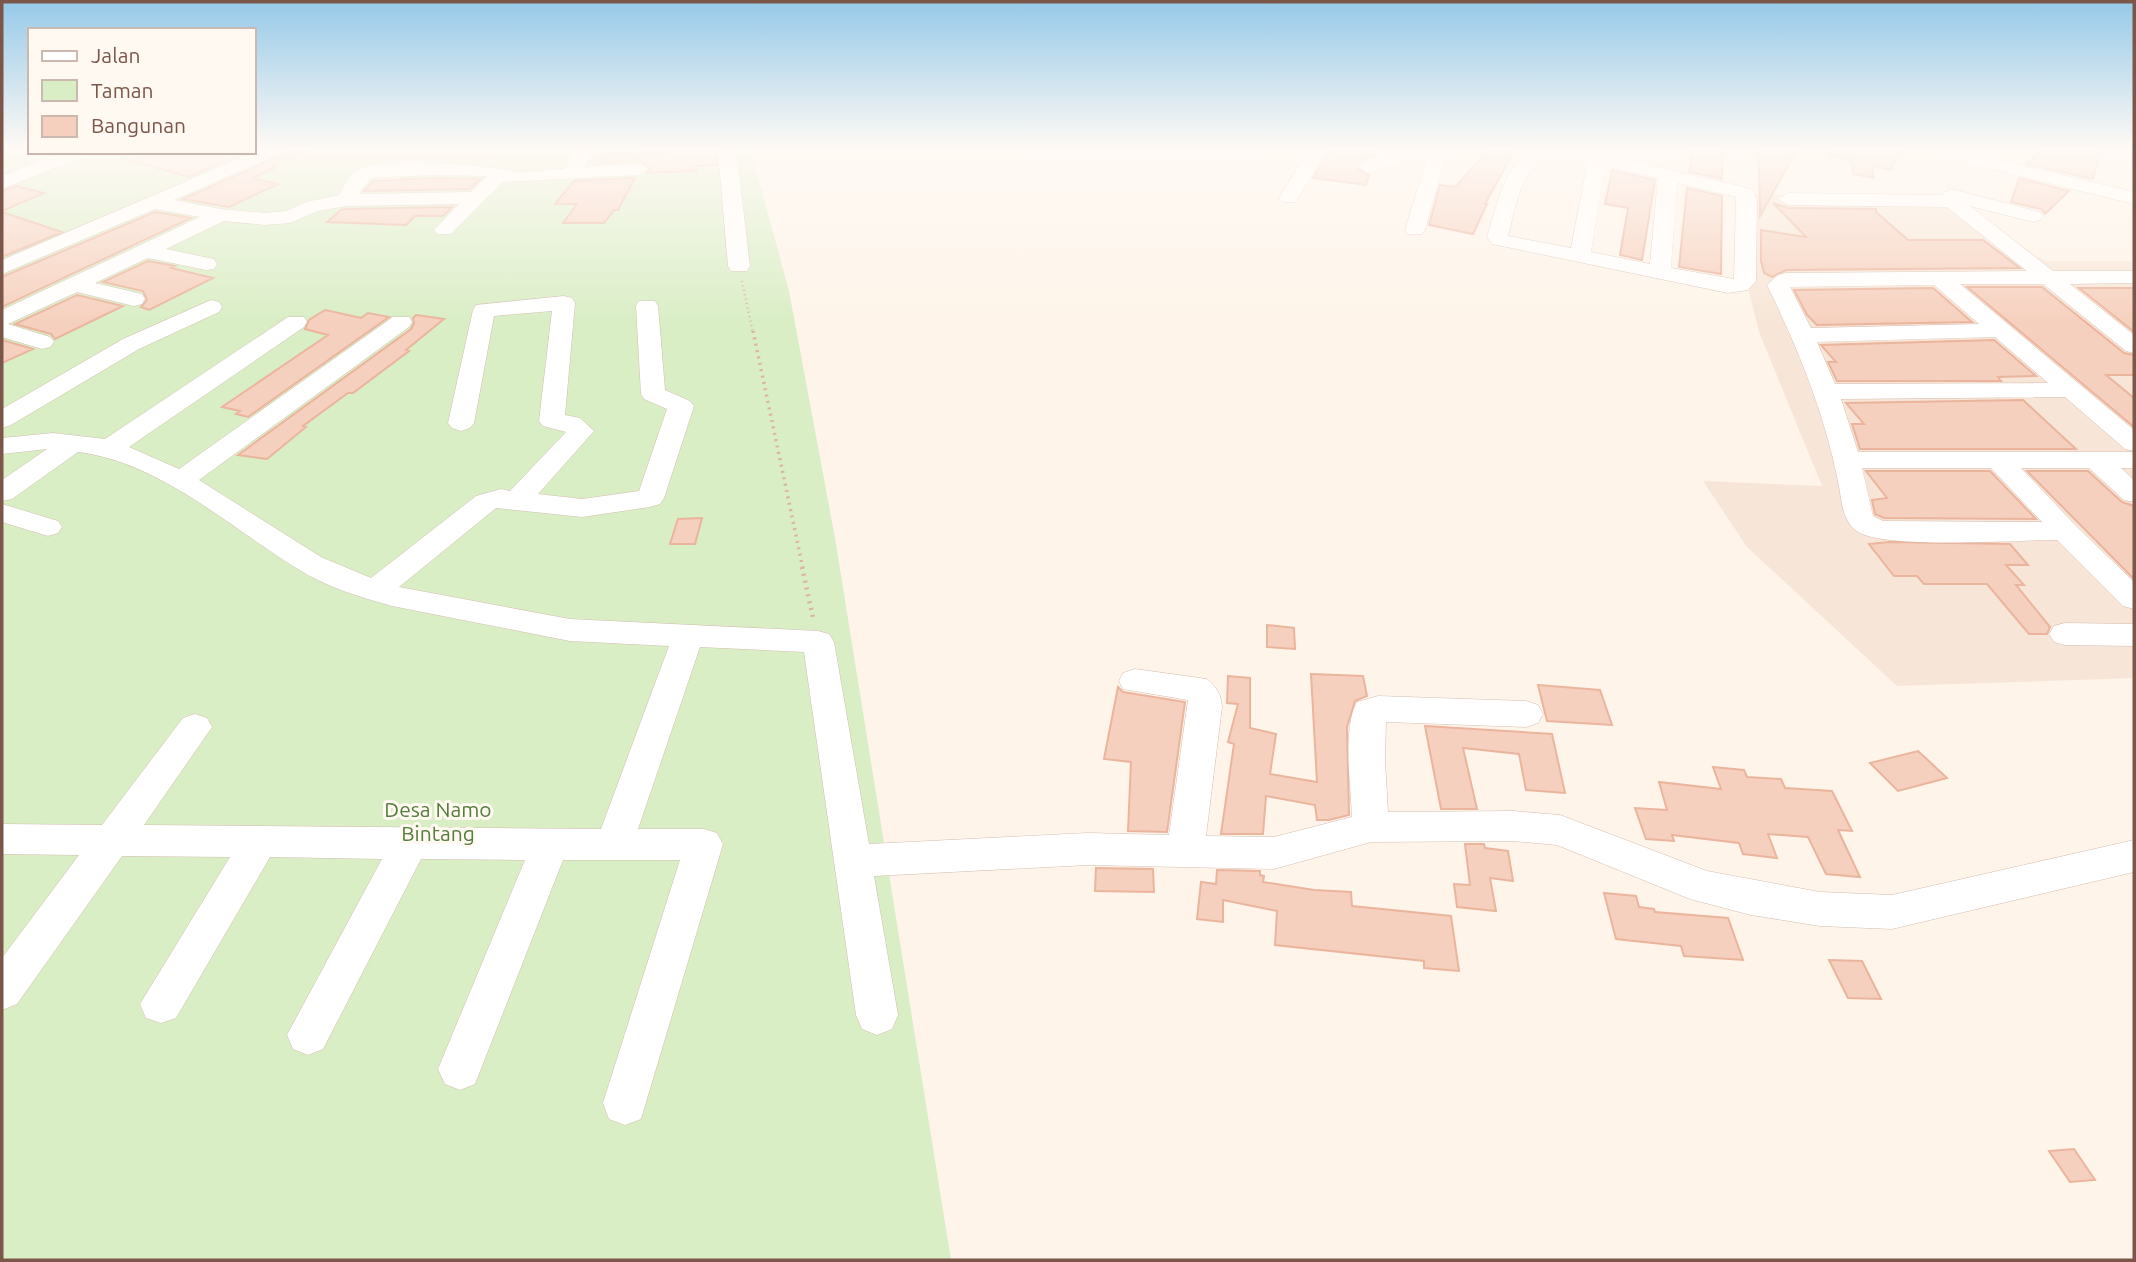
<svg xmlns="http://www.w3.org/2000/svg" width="2136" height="1262" viewBox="0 0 2136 1262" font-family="Ubuntu,sans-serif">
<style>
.residential{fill:#f7e6d7}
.green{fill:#d9eec5}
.building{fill:#f6d0be;stroke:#ebb49d;stroke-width:2}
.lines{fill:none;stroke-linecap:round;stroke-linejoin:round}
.minor-casing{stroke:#d5bdb0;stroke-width:1}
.path-far2{stroke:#dcb3a0;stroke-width:2.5;stroke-dasharray:1 3.5;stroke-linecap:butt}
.path-far1{stroke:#dcb3a0;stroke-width:3.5;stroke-dasharray:2 4.5;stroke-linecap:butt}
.path{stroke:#dcb3a0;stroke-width:4.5;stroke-dasharray:2 5;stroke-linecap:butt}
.minor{fill:#fff;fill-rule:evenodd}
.labels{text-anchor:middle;stroke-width:6;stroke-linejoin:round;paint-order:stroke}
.park-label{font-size:21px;fill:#557d3d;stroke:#fff9f2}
</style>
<rect width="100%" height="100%" fill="#fef4e9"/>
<path class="residential" d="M1754 194 1953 200 2044 261H2134V678L1897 686 1747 547 1703 481 1822 486 1759 332 1746 279Z"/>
<path class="green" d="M2 148H30V152H254V148H750L789 291 835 538 951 1260H2Z"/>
<path class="building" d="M290 148H313L271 166 276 167 253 178 278 184 229 207 183 199 285 154Z
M676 148H716L717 165 696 166V171L647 173 650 168 639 160 601 163 605 154 674 151Z
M1331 148H1378L1376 156 1360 160 1357 166 1358 169 1369 175 1366 185 1313 178Z
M1490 148H1516L1485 204H1487L1473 234 1429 225 1440 185 1455 187Z
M1692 148H1723L1722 179 1689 172Z
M1758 148H1798L1760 216V200Z
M1831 148H1883L1901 151 1891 170 1872 166 1874 178 1853 174 1852 161 1830 156Z
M2044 148H2081L2096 151 2099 157 2093 179 2026 164Z
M123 152H247L189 177 122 158Z
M1612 170 1655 180 1642 260 1620 255 1628 208 1605 204Z
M433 178 481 179 470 189 364 191 373 181Z
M635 178 618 210H614L604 223H563L577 204H555L574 181Z
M2019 178 2069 191 2045 214 2041 209 2011 202Z
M16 186 44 193 2 211V191Z
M1687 188 1722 196 1721 274 1679 267Z
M1773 203 1788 208 1876 209V212L1908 240H1983L2020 268 1786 270 1772 277 1764 273 1761 261V230L1806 237Z
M452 207 443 216H415L406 225 327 222 341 210 347 209Z
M2 212 62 232 2 257Z
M155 212 191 218 2 307V277Z
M148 261 175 266 171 268 213 278 149 310 141 307 147 300 143 291 103 282Z
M1967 287H2042L2124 353 2134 355V375H2106L2134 398V427Z
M1933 288 1972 322 1817 325 1807 315 1794 290Z
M2079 288H2134V332Z
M77 295 123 306 55 339 51 334 15 324Z
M325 310 361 318 368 313 389 317 248 417 236 414 240 411 222 407 328 335 305 329 309 320Z
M416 315 444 319 406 350 409 351 353 393H348L303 426 306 427 267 459 238 455 411 329 414 323 413 318Z
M2 340 33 349 2 363Z
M1994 340 2036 376 1998 377 2001 381H1837L1828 362H1836L1821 345Z
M2023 400 2076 449H1860L1852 424H1864L1846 403Z
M1866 471H1990L2036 519 1884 518 1875 514 1872 500 1887 498Z
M2027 471H2088L2122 502 2134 506V579Z
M702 518 695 544H670L678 519Z
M1890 542 2010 544 2028 565H2006L2024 585H2016L2050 627 2047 634H2029L1987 584H1924L1917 576H1894L1869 544Z
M1267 625 1294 628 1295 649 1267 647Z
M1311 674 1363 676 1367 696 1355 701 1347 727 1349 815 1329 820H1317L1315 805 1266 796 1263 834H1221L1234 744 1228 742 1238 704 1227 703 1228 676 1250 678V728L1276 734 1270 774 1317 782Z
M1538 685 1600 690 1612 725 1547 721Z
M1118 687 1123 692 1185 702 1167 832 1128 831 1131 762 1104 759Z
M1425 726 1552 734 1565 793 1526 790 1519 754 1463 748 1477 809H1441Z
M1918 751 1947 778 1898 791 1870 763Z
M1713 767 1744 770 1747 777 1781 779 1785 788 1832 791 1852 831 1838 830 1860 877 1826 874 1808 837 1768 834 1777 858 1743 854 1739 843 1672 835 1674 841 1646 839 1635 808 1667 810 1659 782 1721 789Z
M1465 844H1484L1485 848 1508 851 1513 881 1490 878 1496 911 1457 907 1454 884 1470 885Z
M1096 868 1153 869 1154 892 1095 891Z
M1217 870 1260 871V875L1264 876 1263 882 1314 890 1351 892 1352 906 1451 916 1459 971 1424 968V961L1275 945 1277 911 1223 900V922L1197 919 1201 882 1216 884Z
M1604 893 1636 896 1639 907 1654 909 1655 912 1728 918 1743 960 1684 956 1681 946 1616 939Z
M1829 960 1862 961 1881 999 1848 998Z
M2074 1149 2095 1180 2070 1182 2049 1151Z"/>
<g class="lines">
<g class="minor-casing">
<path id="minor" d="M264 148H287L284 152 174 200 221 209 265 213 286 211 306 202 339 195C344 187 349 174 358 169 384 157 482 164 510 171 525 175 548 169 565 169L576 148H594L584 167 639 163 648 169 639 175 503 182 451 234H437L434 230 459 204 347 206 318 211 290 223 265 225 224 221 166 249 214 259 217 264 214 269 206 270 148 258 95 283 142 294 145 299 142 304 134 306 77 292 8 324 50 337 54 342 50 347 42 349 2 337V310L200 217 155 209 2 274V260ZM433 175 487 176 471 192 359 194 371 178Z
M718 148H736L750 266 747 271H731L728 266Z
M1310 148H1328L1296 202H1282L1279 198Z
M1430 148H1448L1425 230 1422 234H1408L1405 230 1426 161 1402 162 1368 173 1359 167 1361 163 1401 152Z
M1536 148H1576L1752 189 1757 200 1756 281 1748 290 1728 293 1492 244 1487 237C1497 206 1504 163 1536 148ZM1556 154 1588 161 1571 248 1508 236C1516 206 1521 162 1556 154ZM1605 166 1658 178 1650 264 1591 252ZM1677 183 1736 197 1734 279 1671 268Z
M1919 148H1949L2134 192V204L1922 152Z
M2100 148H2115L2134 153V163L2101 155 2098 151Z
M63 152H89L86 156 2 189V176Z
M1951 189 2040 212 2043 216 2040 220 2033 222 1970 206 2053 271H2134V283L2070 284 2134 335V353L2126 351 2043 284H1960L2134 430V451L2125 449 2065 397 1841 399 1858 452H2134V468H2121L2134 480V502L2124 500 2089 468H2021L2077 527 2134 582V609L2123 606 2057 540C2015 540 1892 549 1860 533 1841 523 1842 499 1838 481 1824 412 1798 348 1767 285L1778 275 1786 273 2027 271 1947 207 1788 205 1778 199 1788 193 1941 195ZM1934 285 1979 324 1811 328 1790 287ZM1995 337 2048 383 1835 384 1817 342ZM1862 468H1991L2042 522 1883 521 1873 516Z
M564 296 572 298 575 303 565 415 580 418 594 431 538 494 582 499 639 491 667 409 644 399 641 394 636 306 639 301H655L658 306 665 390 690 401 694 406 664 498 660 504 650 507 582 517 496 508 399 587 570 619 818 631 829 634 834 642 869 844 1088 833 1169 835 1188 700 1123 689 1119 681 1123 673 1135 669 1207 679C1217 688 1221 694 1222 707L1206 836 1274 837 1352 817C1351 786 1342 729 1357 702L1378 696 1526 701 1538 705 1543 714 1538 723 1526 727 1386 722 1385 760 1388 812 1513 811 1560 815 1707 871 1820 892 1892 895 2134 840V872L1892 929 1820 926 1751 915 1690 899 1557 845 1513 841 1371 842 1274 869 1088 865 874 876 898 1015 892 1029 877 1035 862 1029 856 1015 804 652 700 647 638 829H704L717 833 723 844 641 1119 625 1125 609 1119 603 1103 680 860H563L475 1084 460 1090 445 1084 438 1069 525 860 421 859 323 1049 308 1055 293 1049 287 1035 382 859 270 857 176 1018 161 1023 146 1018 140 1004 230 857 122 856 17 1004 2 1010V958L79 855 2 854V824L102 825 183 718 195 714 207 718 212 727 144 825 601 829 669 646 570 641 392 606C360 597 326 587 298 569 229 527 160 462 78 452L12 499 2 501V480L47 449 2 454V438L53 433 105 439 288 317H304L307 322 304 327 129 447 179 469 393 317H409L412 322 409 327 199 480 321 557 371 578 476 496 501 489 510 491 566 432 543 426 539 421 552 311 494 316 474 423 470 428 461 431 452 428 448 423 473 310 476 305Z
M211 300 219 302 222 307 219 312 139 349 11 425 2 428V409L123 339Z
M2 504 58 521 62 527 58 533 48 536 2 522Z
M2065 623 2134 624V646L2065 645 2054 642 2049 634 2054 626Z"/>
</g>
<path class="path-far2" d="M742 281 753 333"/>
<path class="path-far1" d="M753 331 803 569"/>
<path class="path" d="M802 567 813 618"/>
<use href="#minor" class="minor"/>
</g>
<linearGradient id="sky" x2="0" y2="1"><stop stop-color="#96c9e9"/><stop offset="0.46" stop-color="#fffaf5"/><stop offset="1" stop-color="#fffaf5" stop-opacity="0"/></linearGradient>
<rect width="2136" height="324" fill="url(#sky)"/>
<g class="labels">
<g class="park-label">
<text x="438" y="817">Desa Namo<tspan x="438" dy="24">Bintang</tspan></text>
</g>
</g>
<rect width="2136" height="1262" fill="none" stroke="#7c5749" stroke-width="7"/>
<rect x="28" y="28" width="228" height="126" fill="#fff9f2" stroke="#cbb8ae" stroke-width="2"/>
<rect x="42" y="51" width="35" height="10" fill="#ffffff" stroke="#cbb8ae" stroke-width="2"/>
<text x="91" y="63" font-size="21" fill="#7c5749">Jalan</text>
<rect x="42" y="80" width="35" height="21" fill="#d9eec5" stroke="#cbb8ae" stroke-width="2"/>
<text x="91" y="98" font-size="21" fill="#7c5749">Taman</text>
<rect x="42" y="116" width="35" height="21" fill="#f6d0be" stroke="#cbb8ae" stroke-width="2"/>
<text x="91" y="133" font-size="21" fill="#7c5749">Bangunan</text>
</svg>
